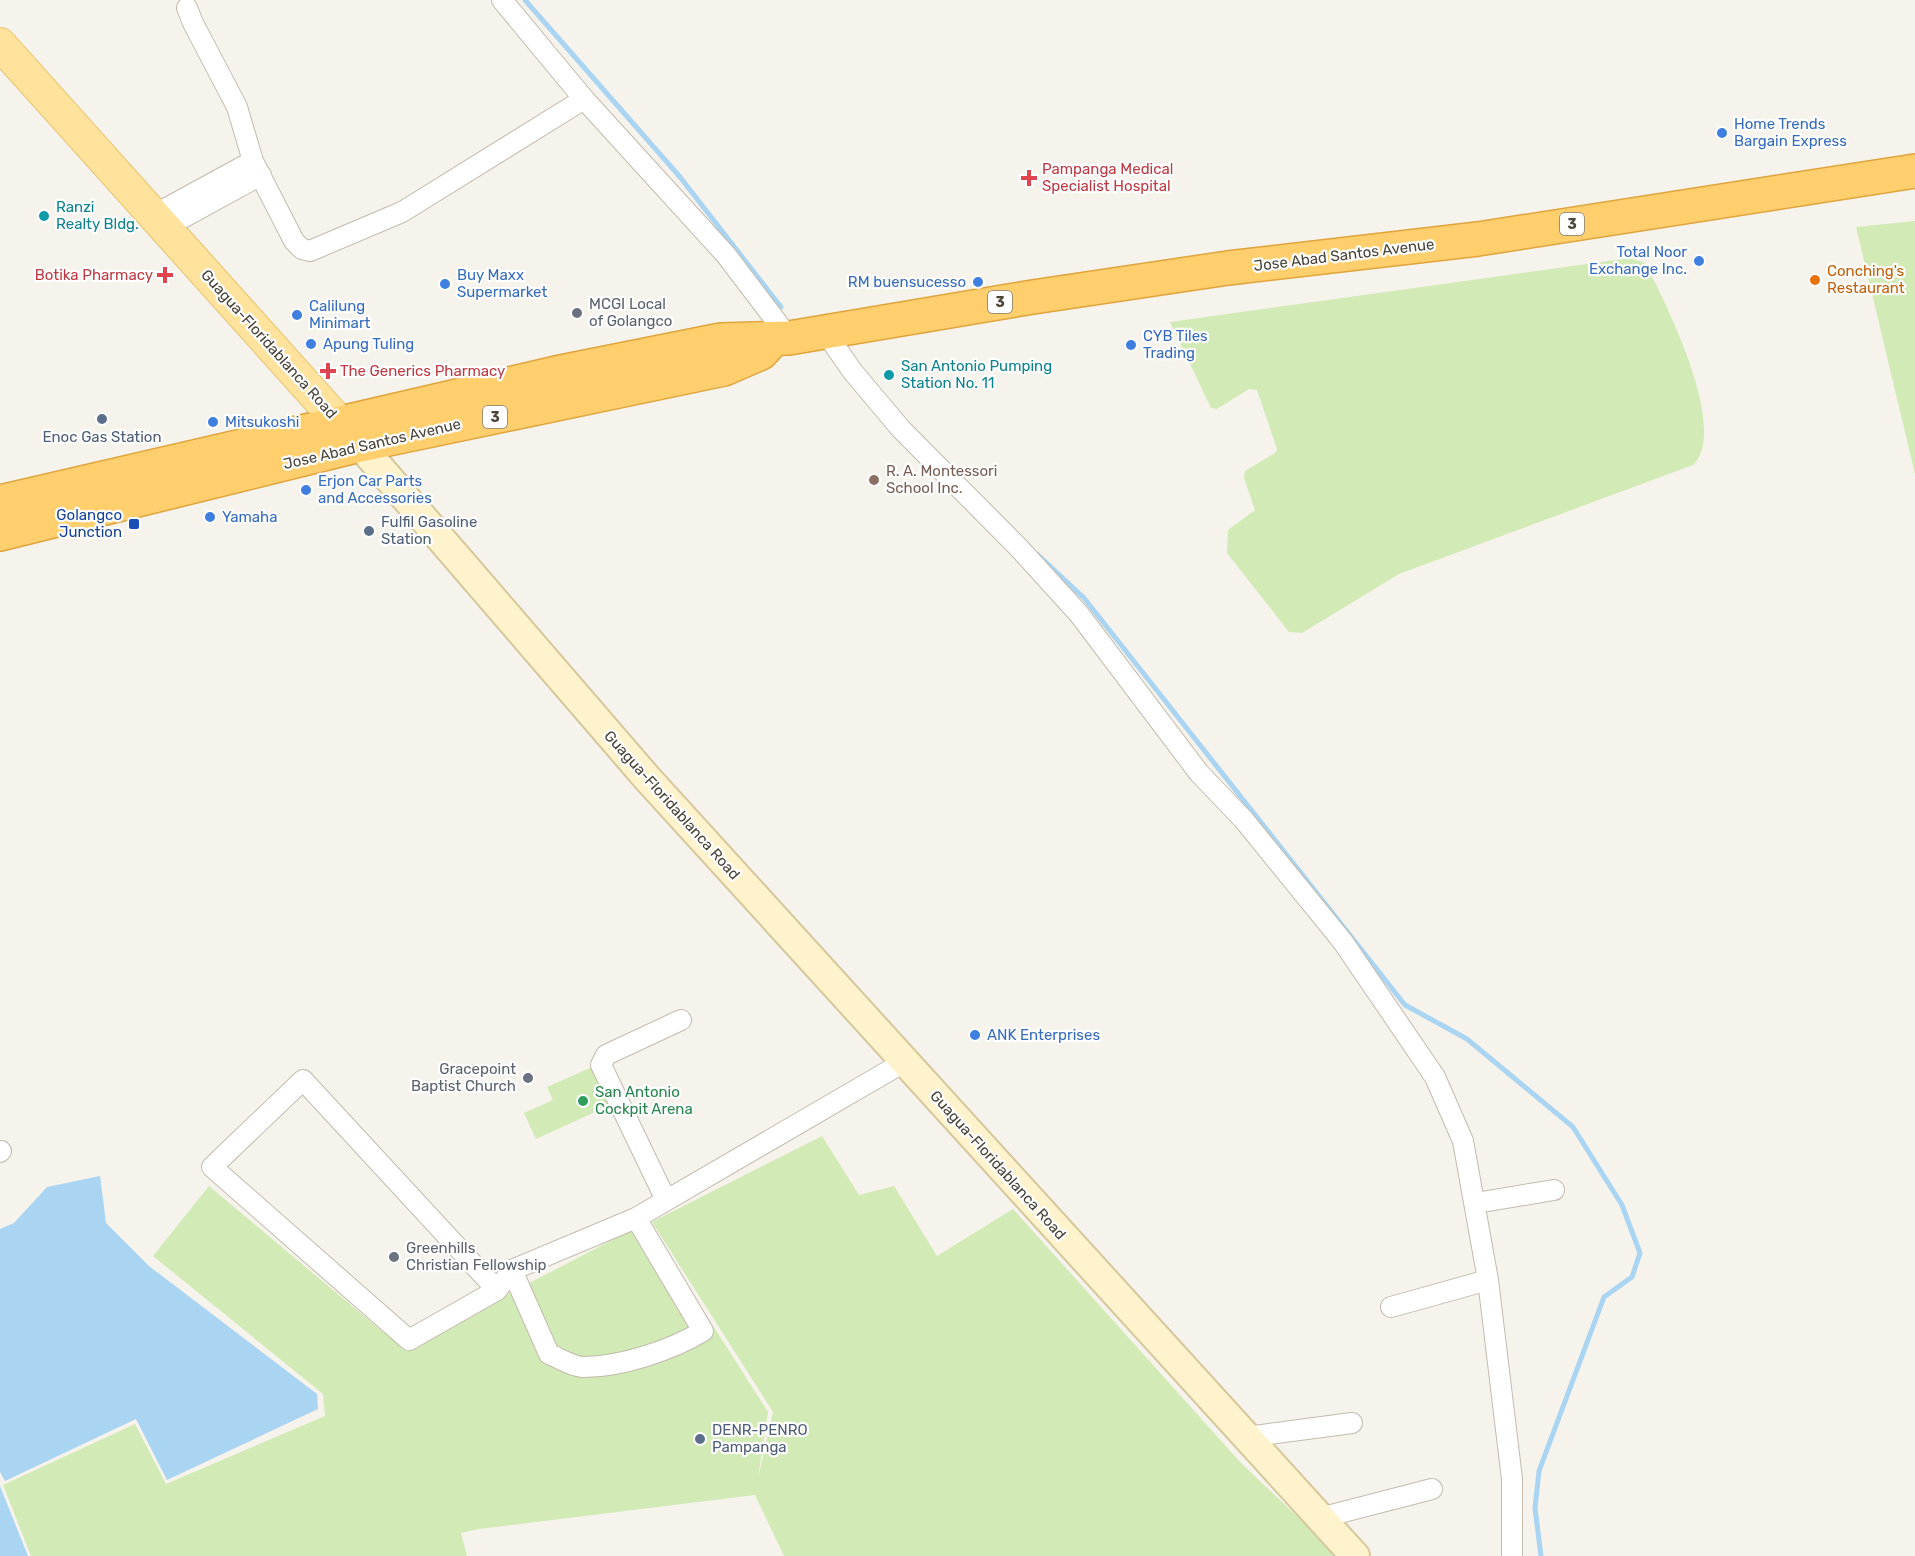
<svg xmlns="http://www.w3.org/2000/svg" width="1915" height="1556" viewBox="0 0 1915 1556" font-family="Rubik,sans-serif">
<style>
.green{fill:#d2eab5}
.water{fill:#a9d4f2}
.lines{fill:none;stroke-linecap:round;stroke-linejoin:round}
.stream{stroke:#a9d4f2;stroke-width:5}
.street-casing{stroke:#c2bbae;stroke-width:22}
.secondary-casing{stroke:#d6c79b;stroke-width:32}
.primary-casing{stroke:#e6c16a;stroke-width:34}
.highway-casing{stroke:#e0a43c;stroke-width:36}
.street{stroke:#fff;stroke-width:20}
.secondary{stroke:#fff3cd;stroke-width:28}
.primary{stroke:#ffe39c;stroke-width:32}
.highway{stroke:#ffcf6e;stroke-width:33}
.shop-dot{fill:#3f7fe0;stroke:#fff;stroke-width:2}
.health-dot{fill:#e0444e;stroke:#fff;stroke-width:2}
.culture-dot{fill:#0f9aa8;stroke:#fff;stroke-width:2}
.food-dot{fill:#e8710a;stroke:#fff;stroke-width:2}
.worship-dot{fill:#6b7280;stroke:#fff;stroke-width:2}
.service-dot{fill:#5c6f8a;stroke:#fff;stroke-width:2}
.education-dot{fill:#8d6e63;stroke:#fff;stroke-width:2}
.transit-dot{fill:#1a4fb4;stroke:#fff;stroke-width:2}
.leisure-dot{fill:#2e9e5b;stroke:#fff;stroke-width:2}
.labels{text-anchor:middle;stroke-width:4.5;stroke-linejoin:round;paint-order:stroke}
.shield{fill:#fff;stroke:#817c74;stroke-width:1.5}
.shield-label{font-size:14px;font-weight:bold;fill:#4b4439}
.shop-label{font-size:15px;fill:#366cbe;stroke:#fff;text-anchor:start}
.health-label{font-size:15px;fill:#be3a42;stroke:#fff;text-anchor:start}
.culture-label{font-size:15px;fill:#0d838f;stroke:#fff;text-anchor:start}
.street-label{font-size:15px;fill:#4b4439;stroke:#fff}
.food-label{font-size:15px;fill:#c56008;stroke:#fff;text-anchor:start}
.worship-label{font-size:15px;fill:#5b616d;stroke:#fff;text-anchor:start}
.service-label{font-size:15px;fill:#4e5e75;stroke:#fff;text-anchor:start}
.education-label{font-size:15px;fill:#785e54;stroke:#fff;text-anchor:start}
.transit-label{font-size:15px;fill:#164399;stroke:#fff;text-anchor:end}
.leisure-label{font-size:15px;fill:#27864d;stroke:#fff;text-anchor:start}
</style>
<rect width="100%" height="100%" fill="#f6f3ec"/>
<path class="green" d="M1915 221V474L1856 227Z
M1630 258 1645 263C1665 301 1730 430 1693 465L1399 574 1302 633 1289 632 1227 553 1228 530 1255 510 1244 478 1245 471 1275 453 1277 449 1257 390 1249 389 1217 409 1211 408 1170 322Z
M599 1064 617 1102 536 1139 524 1113 553 1100 547 1087Z
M822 1136 859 1195 894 1186 937 1256 1013 1209 1241 1463 1320 1538 1333 1556H784L755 1495 479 1529 461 1533 467 1556H31L3 1485 135 1424 166 1484 325 1416 323 1394 153 1256 209 1186 383 1332 406 1343 421 1339 647 1222 768 1412 758 1478 773 1412 652 1222Z"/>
<path class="water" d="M100 1176 106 1223 149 1266 317 1394 318 1409 167 1480 136 1419 5 1481 0 1472V1229L14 1223 47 1187Z
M0 1486 28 1556H0Z"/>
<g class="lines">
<path class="stream" d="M525 0 680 177 781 307
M1037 554 1084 598 1405 1005 1467 1039 1573 1127 1622 1205 1640 1253 1632 1277 1604 1297 1539 1471 1535 1508 1541 1556"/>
<g class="street-casing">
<path id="street" d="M502 0 584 99 726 255 789 338
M187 8 193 23 237 107 253 161 294 241 302 249 310 251 402 212 584 99
M152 216 253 161
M164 228 261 175
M825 332 853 372 901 429 1019 548 1079 614 1199 773 1244 820 1343 942 1435 1077 1463 1141 1488 1280 1512 1479V1556
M0 1152 1 1151
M666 1200 601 1065 606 1055 681 1020
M1476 1203 1554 1190
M512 1270 549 1354C559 1358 573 1367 584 1367 621 1367 672 1350 703 1331L636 1218
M497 1290 303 1080 212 1167 409 1340 497 1290 512 1270 636 1218 904 1062
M1391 1307 1488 1280
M1247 1437 1352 1423
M1320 1518 1432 1489"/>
</g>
<g class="secondary-casing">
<path id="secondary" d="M360 445 647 778 1355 1556"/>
</g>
<g class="primary-casing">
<path id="primary" d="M0 44 357 442"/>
</g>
<g class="highway-casing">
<path id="highway" d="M0 502 556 373 721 340 789 338 1033 297 1228 268 1478 239 1915 171
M0 534 360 445 724 369 761 353 774 339"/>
</g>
<use href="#street" class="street"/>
<use href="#secondary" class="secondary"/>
<use href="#primary" class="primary"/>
<use href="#highway" class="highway"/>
</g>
<g class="shop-dot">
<circle cx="1722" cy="133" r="6"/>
<circle cx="1699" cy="261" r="6"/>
<circle cx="978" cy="282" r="6"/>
<circle cx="445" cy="284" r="6"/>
<circle cx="297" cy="315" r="6"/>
<circle cx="311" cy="344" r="6"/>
<circle cx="1131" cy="345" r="6"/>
<circle cx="213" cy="422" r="6"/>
<circle cx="306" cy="490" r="6"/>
<circle cx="210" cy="517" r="6"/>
<circle cx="975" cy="1035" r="6"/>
</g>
<g class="health-dot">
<path d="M1026 169h6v6h6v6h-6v6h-6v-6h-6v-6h6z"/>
<path d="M162 266h6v6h6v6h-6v6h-6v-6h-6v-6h6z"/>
<path d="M325 362h6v6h6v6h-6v6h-6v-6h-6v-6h6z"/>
</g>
<g class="culture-dot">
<circle cx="44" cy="216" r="6"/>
<circle cx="889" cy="375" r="6"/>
</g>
<circle class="food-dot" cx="1815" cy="280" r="6"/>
<g class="worship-dot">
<circle cx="577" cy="313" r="6"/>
<circle cx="528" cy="1078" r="6"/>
<circle cx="394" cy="1257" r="6"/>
</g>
<g class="service-dot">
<circle cx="102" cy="419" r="6"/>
<circle cx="369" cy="531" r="6"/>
<circle cx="700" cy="1439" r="6"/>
</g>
<circle class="education-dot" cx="874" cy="480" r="6"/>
<rect class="transit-dot" x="128" y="518" width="12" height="12" rx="3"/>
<circle class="leisure-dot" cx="583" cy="1101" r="6"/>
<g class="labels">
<g class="shield">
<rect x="1560" y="213" width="24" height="22" rx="4.5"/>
<rect x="988" y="291" width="24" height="22" rx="4.5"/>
<rect x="483" y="406" width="24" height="22" rx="4.5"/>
</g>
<g class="shield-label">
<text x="1572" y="229">3</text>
<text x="1000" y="307">3</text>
<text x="495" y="422">3</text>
</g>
<g class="shop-label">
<text x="1734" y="129">Home Trends<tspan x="1734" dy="17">Bargain Express</tspan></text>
<text x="1687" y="257" text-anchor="end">Total Noor<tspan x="1687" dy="17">Exchange Inc.</tspan></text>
<text x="457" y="280">Buy Maxx<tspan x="457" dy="17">Supermarket</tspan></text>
<text x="966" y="287" text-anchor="end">RM buensucesso</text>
<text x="309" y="311">Calilung<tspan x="309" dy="17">Minimart</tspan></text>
<text x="1143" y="341">CYB Tiles<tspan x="1143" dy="17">Trading</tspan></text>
<text x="323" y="349">Apung Tuling</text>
<text x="225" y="427">Mitsukoshi</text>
<text x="318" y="486">Erjon Car Parts<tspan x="318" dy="17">and Accessories</tspan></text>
<text x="222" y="522">Yamaha</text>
<text x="987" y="1040">ANK Enterprises</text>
</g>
<g class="health-label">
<text x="1042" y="174">Pampanga Medical<tspan x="1042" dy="17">Specialist Hospital</tspan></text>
<text x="153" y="280" text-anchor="end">Botika Pharmacy</text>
<text x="340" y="376">The Generics Pharmacy</text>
</g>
<g class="culture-label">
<text x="56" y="212">Ranzi<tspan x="56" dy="17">Realty Bldg.</tspan></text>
<text x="901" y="371">San Antonio Pumping<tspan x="901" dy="17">Station No. 11</tspan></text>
</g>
<g class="street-label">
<text transform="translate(1344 255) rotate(-7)" y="5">Jose Abad Santos Avenue</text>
<text transform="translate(269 344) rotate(48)" y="5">Guagua-Floridablanca Road</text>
<text transform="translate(372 444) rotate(-13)" y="5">Jose Abad Santos Avenue</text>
<text transform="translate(672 805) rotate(48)" y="5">Guagua-Floridablanca Road</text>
<text transform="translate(998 1165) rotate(48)" y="5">Guagua-Floridablanca Road</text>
</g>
<g class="food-label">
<text x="1827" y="276">Conching's<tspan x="1827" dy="17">Restaurant</tspan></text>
</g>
<g class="worship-label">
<text x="589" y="309">MCGI Local<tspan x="589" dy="17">of Golangco</tspan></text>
<text x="516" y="1074" text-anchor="end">Gracepoint<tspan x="516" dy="17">Baptist Church</tspan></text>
<text x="406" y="1253">Greenhills<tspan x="406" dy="17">Christian Fellowship</tspan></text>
</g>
<g class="service-label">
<text x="102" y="442" text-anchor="middle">Enoc Gas Station</text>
<text x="381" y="527">Fulfil Gasoline<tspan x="381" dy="17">Station</tspan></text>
<text x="712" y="1435">DENR-PENRO<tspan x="712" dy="17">Pampanga</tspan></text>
</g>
<g class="education-label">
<text x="886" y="476">R. A. Montessori<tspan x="886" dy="17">School Inc.</tspan></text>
</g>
<g class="transit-label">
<text x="122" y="520">Golangco<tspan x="122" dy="17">Junction</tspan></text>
</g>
<g class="leisure-label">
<text x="595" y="1097">San Antonio<tspan x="595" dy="17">Cockpit Arena</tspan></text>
</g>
</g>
</svg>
